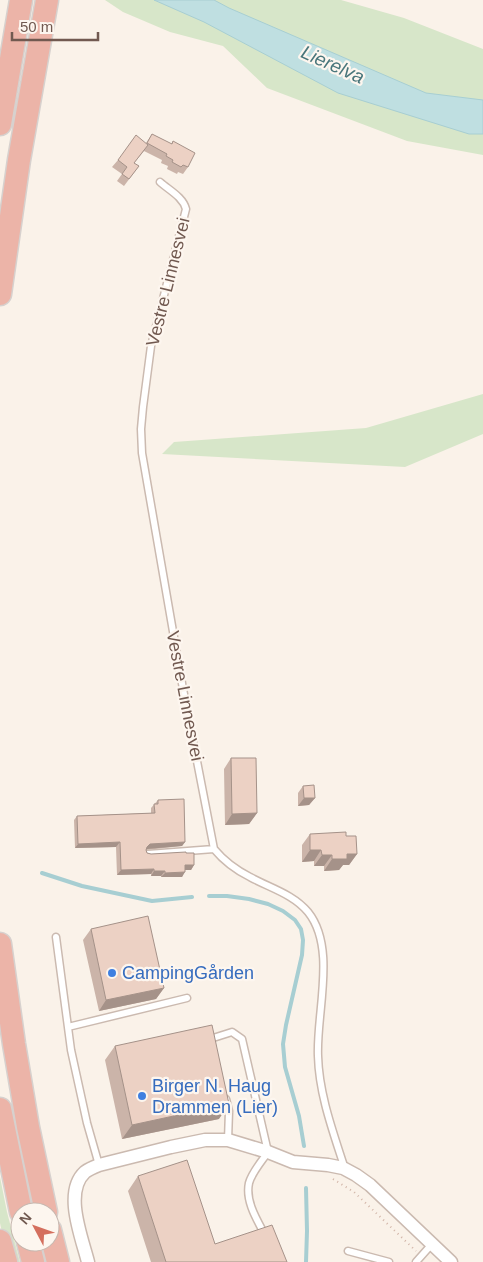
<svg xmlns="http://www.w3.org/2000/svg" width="483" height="1262" viewBox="0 0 483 1262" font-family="Helvetica,sans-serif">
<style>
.green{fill:#d7e6c9}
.water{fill:#bfdfe1;stroke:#a7ced2}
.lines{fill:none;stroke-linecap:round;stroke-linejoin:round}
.stream{stroke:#a7ced2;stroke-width:4}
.service-casing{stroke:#cbbab0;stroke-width:9}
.minor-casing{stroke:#cbbab0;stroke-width:15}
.motorway-casing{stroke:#d7d1ce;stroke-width:25}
.path{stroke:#d1b4a7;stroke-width:2;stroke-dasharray:1 4;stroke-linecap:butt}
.service{stroke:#fff;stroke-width:6}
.minor{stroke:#fff;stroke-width:12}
.motorway{stroke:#ecb4a8;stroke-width:22}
.wall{fill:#cbb4a9}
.shaded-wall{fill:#a59289}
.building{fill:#ecd1c4;stroke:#a59289}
.shop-dot{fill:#3f7fe0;stroke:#fdf6ef;stroke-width:2}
.labels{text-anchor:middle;stroke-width:4.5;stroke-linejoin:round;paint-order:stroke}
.street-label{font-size:18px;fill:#715950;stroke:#fdf6ef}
.shop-label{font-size:18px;fill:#366cbe;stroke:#fdf6ef;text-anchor:start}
.water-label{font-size:19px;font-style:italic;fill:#49767b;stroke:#fdf6ef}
</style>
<rect width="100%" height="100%" fill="#faf2e9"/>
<path class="green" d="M105 0H341L404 18 483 49V155L407 141 267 88 223 46 170 32 123 12Z
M483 394V434L405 467 162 454 174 442 366 428Z
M0 1177 7 1212 20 1262H12L3 1237 0 1223Z"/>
<path class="water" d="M154 0H214L229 8 426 93 483 100V134H469L338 93 204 22Z"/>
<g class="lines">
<path class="stream" d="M42 873 82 886 152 901 192 897
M209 896H227L249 899 268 904 283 911 295 920 301 929 303 940 302 955 286 1025 283 1044 285 1067 299 1116 304 1146
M306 1262 307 1231 306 1188"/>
<g class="service-casing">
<path id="service" d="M160 182C169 190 183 197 186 209L151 346 143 407 141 429 142 453 183 689 214 849C224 861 236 870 250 877 270 888 293 894 308 912 337 948 316 1013 318 1056 319 1093 332 1129 343 1163V1168
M148 854 214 849
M56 937 71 1050 87 1123 99 1165
M68 1027 187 998
M211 1041 210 1039 232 1032 242 1039 268 1152C262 1161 252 1172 249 1183 245 1201 257 1220 265 1235
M226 1099 229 1111 228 1140
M348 1251 389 1262
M416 1262 432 1244"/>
</g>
<g class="minor-casing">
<path id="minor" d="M88 1262C82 1238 63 1192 85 1172 89 1169 94 1167 99 1165L171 1147 205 1140H228L268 1152 293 1162 328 1165 343 1168 356 1175 370 1185 451 1262"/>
</g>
<g class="motorway-casing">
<path id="motorway" d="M0 124 21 0
M0 294 19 160 47 0
M0 944 14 1044 28 1127 46 1212
M0 1109 21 1212
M50 1230 58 1262
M0 1241 6 1262
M28 1242 33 1262"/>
</g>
<path class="path" d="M333 1179 354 1192 416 1251"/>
<use href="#service" class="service"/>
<use href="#minor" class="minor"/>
<use href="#motorway" class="motorway"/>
</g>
<path class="wall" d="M152 134 171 144 173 141 188 167 183 174 178 172 177 174 167 169 168 166 161 163 162 160 144 151 134 163 139 166 124 186 117 181 122 174 112 167 118 160 146 143Z
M231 758 257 813 249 824 225 825 224 769Z
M303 786 315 798 309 805 298 806V793Z
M158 800 185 842 182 846 146 850 147 853 151 854 186 853 194 865 191 870H185L182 877H161V876H151V874L117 875 116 847 75 848 74 820 77 816 151 813V808Z
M310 834 346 836 357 854 349 865H343L339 870 324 871V866H314V861L302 862V845Z
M91 929 164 988 156 999 99 1011 83 940Z
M115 1046 219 1119 122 1139 105 1060Z
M138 1176 215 1244 287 1262H151L128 1191Z"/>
<path class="shaded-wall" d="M304 798H315L309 805 298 806Z
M257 813 249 824 225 825 232 814Z
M120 842 116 847 75 848 78 844Z
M185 842 182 846 147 849 144 851 147 847 150 844Z
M310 850H321L314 861 302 862Z
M347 854H357L349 865H343L339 870 324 871 332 859Z
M322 855H332L324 866H314Z
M185 865H194L191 870H182Z
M154 869 151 874 117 875 121 870Z
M154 871H165L161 876H151Z
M185 872 182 877H161L165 873Z
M164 988 156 999 99 1011 106 1000Z
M229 1104 219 1119 122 1139 132 1125Z"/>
<path class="building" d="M152 134 172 144 173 141 195 153 188 167 183 165 181 167 172 162 173 160 166 156 167 154 147 143Z
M136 135 148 145 134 163 139 166 129 179 122 174 127 167 118 160Z
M231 758H256L257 813 232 814Z
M314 785 315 798H304L303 786Z
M184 799 185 842 150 844 147 847 146 850 147 853 151 854 186 852V853H194V865H185V872L165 873V871H154V869L121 870 120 842 78 844 77 816 155 813 154 804H158V800Z
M346 832V836H356L357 854H347V859H332V855H322L321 850H310V834Z
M148 916 164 988 106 1000 91 929Z
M212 1025 229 1104 132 1125 115 1046Z
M187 1160 215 1244 272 1225 287 1262H166L138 1176Z"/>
<g class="shop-dot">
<circle cx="112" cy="973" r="5"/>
<circle cx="142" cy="1096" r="5"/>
</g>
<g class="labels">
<g class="street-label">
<text transform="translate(168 282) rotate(-76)" y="6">Vestre Linnesvei</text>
<text transform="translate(185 696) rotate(79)" y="6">Vestre Linnesvei</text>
</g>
<g class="shop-label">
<text x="122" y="979">CampingGården</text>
<text x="152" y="1092">Birger N. Haug<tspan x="152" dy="21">Drammen (Lier)</tspan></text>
</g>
<g class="water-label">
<text transform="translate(333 64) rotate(24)" y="7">Lierelva</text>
</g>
</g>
<g transform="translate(35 1227) rotate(311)"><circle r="24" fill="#fdf6ef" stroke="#c5b7af"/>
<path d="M0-4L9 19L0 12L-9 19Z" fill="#d46f5e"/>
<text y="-8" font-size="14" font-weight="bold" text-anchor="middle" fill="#715950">N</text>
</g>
<path d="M12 32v8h86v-8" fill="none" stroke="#715950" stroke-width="2.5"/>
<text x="20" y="32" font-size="15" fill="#715950" stroke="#fdf6ef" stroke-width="4" paint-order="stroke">50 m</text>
</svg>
